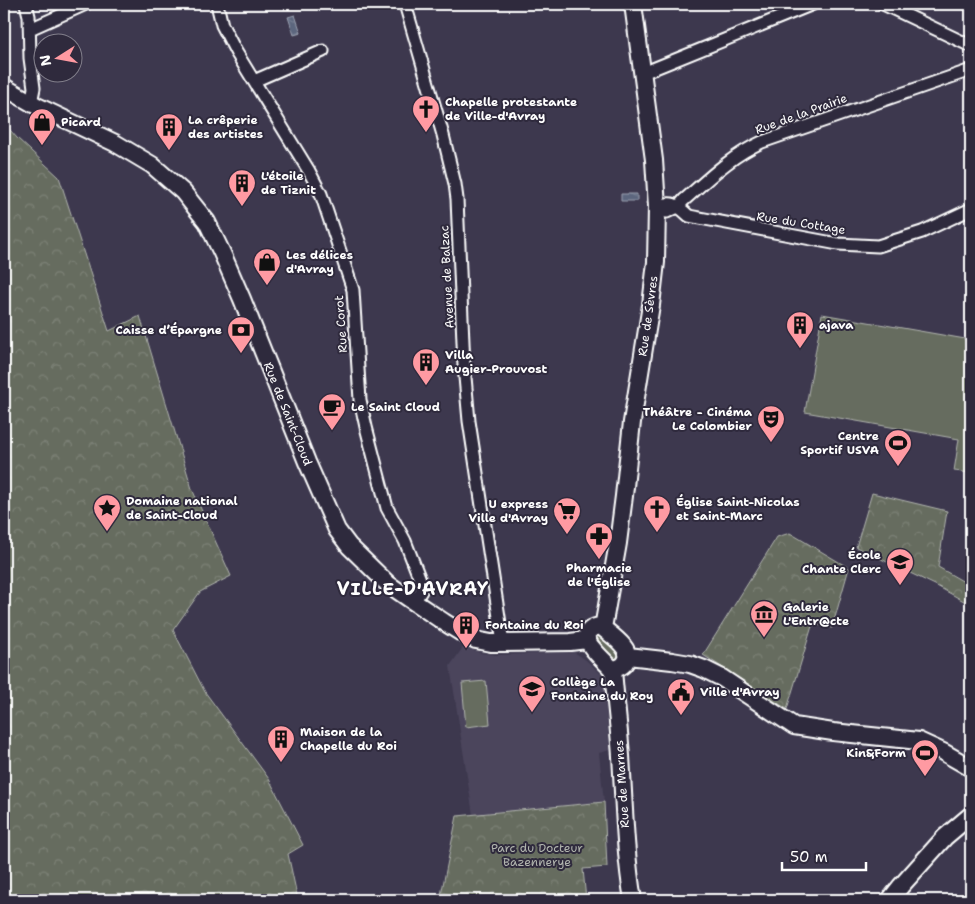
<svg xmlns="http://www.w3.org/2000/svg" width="975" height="904" viewBox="0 0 975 904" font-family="'Shantell Sans',sans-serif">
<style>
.built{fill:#4b455c}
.grass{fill:url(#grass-tufts);stroke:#b2b6af}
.park{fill:url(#park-crowns);stroke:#b2b6af}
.pitch{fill:#666c5f;stroke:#b2b6af}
.water{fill:url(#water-waves);stroke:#9da3b2}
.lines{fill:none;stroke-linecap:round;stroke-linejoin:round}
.street-casing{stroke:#fff;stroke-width:15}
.secondary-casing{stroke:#fff;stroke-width:20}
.street{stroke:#2f2a3d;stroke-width:11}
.secondary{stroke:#2f2a3d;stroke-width:16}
.labels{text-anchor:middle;stroke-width:4;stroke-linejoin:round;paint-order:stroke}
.poi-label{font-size:12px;font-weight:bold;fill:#fff;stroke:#2f2a3d;text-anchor:start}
.street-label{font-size:12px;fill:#fff;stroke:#2f2a3d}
.park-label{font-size:12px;fill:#b2b6af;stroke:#2f2a3d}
.district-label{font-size:18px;font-weight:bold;letter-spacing:1px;fill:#fff;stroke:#2f2a3d}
</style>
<defs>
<pattern id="grass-tufts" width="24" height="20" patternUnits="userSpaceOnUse" patternTransform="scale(1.25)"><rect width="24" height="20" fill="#666c5f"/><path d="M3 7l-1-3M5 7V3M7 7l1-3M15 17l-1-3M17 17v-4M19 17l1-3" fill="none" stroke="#7d8277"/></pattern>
<pattern id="park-crowns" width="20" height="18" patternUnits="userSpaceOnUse" patternTransform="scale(1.25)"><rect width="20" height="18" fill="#666c5f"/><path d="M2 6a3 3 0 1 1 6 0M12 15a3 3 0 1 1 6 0" fill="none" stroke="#7d8277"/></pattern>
<pattern id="water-waves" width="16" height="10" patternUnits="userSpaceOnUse" patternTransform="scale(1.25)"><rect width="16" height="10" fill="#5c667e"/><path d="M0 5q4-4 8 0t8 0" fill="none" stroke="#747d91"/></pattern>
</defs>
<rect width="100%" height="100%" fill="#3d384e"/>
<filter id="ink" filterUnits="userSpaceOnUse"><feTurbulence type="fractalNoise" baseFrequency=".02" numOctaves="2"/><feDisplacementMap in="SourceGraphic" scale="10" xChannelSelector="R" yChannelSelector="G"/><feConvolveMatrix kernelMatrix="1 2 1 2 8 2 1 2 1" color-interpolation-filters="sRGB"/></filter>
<g filter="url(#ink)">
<path class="built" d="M464 646 481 653 497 655 574 652 586 660 603 676 610 750 599 753 604 802 473 815 450 666Z"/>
<path class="grass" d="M599 634 620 653 618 659 614 660 612 659 595 640V636Z"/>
<path class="park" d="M4 123 17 138 59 177 109 331 140 316 192 489 231 576 200 592 173 630 205 692 269 779 303 845 288 854 298 900H4Z
M872 493 947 511 938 567 971 586V605L935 585 856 547Z
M790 533 849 568 832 628 818 625 812 626 787 709 703 655 777 537Z
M604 802 607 867 583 869 586 900H440L457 816Z"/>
<path class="pitch" d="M822 314 971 340V473L954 471 959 439 805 412Z
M486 681 490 724 466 727 462 683Z"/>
<path class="water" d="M295 15 301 33 294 35 288 17Z
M621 194H637V201H621Z"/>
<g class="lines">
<g class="street-casing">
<path id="street" d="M26 4 29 16 30 58 34 88 31 103
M217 4 222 25 236 52 309 171 321 194 353 290 360 400 366 427 387 508 405 541 421 582V591L414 602
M405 4 443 135 455 184 457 199 464 366 469 421 503 643
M883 4 971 46
M30 29 86 4
M643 73 813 4
M254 81 323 51
M657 207 667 212 678 207 684 200C709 178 731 156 762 142L971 70
M657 207C673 200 677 205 689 216L838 244 878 246 922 232 971 209"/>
</g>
<g class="secondary-casing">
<path id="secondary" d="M4 87 37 106 115 143 152 165 183 192 207 222 222 253 242 299 307 462 337 530 349 546 388 584 414 602 444 622 460 632 476 640 491 643H503L570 642 587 640
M599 626 603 628C611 635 633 649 626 661 623 667 618 668 613 669L610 667C604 660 582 642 588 632 591 628 594 627 599 626Z
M603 628 618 543 624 496 632 422 651 305 656 262 657 207 654 160 633 4
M628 656 672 661 690 664 704 669 722 678 794 726 833 732 919 741 943 752 971 768
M613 669C615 698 619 727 621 756 624 804 625 853 633 900
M890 900 901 886 945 837 971 815"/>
</g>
<use href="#street" class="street"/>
<use href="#secondary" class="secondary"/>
</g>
</g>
<defs>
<g id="church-pin" transform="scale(1.4375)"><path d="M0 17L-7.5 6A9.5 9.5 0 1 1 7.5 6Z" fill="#ff9aa2" stroke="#2f2a3d"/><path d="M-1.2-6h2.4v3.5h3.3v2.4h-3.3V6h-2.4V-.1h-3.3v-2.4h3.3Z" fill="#111"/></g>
<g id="shop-pin" transform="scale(1.4375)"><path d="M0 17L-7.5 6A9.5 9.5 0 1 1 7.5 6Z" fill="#ff9aa2" stroke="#2f2a3d"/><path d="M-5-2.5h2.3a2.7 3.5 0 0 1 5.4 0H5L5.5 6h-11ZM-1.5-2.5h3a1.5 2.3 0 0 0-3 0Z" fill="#111"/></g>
<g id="building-pin" transform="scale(1.4375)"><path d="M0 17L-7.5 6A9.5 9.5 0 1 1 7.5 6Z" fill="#ff9aa2" stroke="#2f2a3d"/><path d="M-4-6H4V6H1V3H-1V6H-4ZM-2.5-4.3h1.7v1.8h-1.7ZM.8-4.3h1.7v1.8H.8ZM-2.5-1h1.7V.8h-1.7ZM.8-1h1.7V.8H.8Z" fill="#111"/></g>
<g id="bank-pin" transform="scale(1.4375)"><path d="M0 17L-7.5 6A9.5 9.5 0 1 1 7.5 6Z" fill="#ff9aa2" stroke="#2f2a3d"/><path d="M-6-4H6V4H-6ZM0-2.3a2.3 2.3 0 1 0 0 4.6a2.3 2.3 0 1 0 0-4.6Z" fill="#111"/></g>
<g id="cafe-pin" transform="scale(1.4375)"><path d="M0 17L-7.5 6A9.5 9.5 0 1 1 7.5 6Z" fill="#ff9aa2" stroke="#2f2a3d"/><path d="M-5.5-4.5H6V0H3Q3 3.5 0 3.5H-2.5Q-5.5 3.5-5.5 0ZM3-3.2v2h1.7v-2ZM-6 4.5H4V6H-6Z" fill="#111"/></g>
<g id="theatre-pin" transform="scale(1.4375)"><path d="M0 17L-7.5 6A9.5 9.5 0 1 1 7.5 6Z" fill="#ff9aa2" stroke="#2f2a3d"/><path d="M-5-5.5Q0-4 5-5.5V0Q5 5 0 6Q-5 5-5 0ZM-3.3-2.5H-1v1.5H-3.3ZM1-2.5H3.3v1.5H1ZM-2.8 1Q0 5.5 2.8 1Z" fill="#111"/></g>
<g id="stadium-pin" transform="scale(1.4375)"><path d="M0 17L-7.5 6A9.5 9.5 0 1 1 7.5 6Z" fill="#ff9aa2" stroke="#2f2a3d"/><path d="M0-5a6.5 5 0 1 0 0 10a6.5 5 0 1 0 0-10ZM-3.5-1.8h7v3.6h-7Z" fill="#111"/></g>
<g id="sight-pin" transform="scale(1.4375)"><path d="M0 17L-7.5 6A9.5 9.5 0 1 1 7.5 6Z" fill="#ff9aa2" stroke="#2f2a3d"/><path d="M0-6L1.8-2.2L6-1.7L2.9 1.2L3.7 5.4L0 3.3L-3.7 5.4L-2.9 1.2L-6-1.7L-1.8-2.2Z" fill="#111"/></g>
<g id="supermarket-pin" transform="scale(1.4375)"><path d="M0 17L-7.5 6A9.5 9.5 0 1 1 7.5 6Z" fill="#ff9aa2" stroke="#2f2a3d"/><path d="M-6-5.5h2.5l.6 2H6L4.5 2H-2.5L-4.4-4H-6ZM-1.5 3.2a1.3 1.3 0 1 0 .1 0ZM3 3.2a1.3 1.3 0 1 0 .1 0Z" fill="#111"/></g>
<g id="pharmacy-pin" transform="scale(1.4375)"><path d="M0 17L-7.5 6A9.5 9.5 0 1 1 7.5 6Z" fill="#ff9aa2" stroke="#2f2a3d"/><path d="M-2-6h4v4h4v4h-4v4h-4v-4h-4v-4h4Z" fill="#111"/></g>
<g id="school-pin" transform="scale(1.4375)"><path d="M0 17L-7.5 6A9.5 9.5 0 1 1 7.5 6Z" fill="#ff9aa2" stroke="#2f2a3d"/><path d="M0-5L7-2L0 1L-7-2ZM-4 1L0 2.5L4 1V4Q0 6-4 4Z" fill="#111"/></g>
<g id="museum-pin" transform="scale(1.4375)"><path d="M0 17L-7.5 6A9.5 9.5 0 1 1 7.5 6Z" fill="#ff9aa2" stroke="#2f2a3d"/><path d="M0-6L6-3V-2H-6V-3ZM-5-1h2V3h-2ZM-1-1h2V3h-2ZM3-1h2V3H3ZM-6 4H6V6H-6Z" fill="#111"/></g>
<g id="civic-pin" transform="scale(1.4375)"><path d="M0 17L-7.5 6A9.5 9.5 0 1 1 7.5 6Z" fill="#ff9aa2" stroke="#2f2a3d"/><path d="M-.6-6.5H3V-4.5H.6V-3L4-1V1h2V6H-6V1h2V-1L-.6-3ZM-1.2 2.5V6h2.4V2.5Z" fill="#111"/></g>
</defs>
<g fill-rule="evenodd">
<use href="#church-pin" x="426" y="109"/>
<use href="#shop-pin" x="42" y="122"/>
<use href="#building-pin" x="169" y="127"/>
<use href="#building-pin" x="242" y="183"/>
<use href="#shop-pin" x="267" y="262"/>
<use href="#building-pin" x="800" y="325"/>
<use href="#bank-pin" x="241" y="330"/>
<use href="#building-pin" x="426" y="362"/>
<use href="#cafe-pin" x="332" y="407"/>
<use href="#theatre-pin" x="771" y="419"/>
<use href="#stadium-pin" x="898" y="443"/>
<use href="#sight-pin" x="107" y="508"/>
<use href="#church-pin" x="657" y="509"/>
<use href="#supermarket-pin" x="567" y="511"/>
<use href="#pharmacy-pin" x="599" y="536"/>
<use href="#school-pin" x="900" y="562"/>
<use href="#museum-pin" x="764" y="614"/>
<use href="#building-pin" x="466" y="625"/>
<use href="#school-pin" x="532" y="689"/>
<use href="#civic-pin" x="681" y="692"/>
<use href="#building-pin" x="281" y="739"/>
<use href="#stadium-pin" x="925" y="753"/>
</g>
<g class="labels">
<g class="poi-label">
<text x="445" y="106">Chapelle protestante<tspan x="445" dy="14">de Ville-d'Avray</tspan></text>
<text x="188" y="124">La crêperie<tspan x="188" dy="14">des artistes</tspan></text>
<text x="61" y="126">Picard</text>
<text x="261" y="180">L'étoile<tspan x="261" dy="14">de Tiznit</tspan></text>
<text x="286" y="259">Les délices<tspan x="286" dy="14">d'Avray</tspan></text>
<text x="819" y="329">ajava</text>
<text x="222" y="334" text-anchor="end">Caisse d’Épargne</text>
<text x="445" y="359">Villa<tspan x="445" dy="14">Augier-Prouvost</tspan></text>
<text x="351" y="411">Le Saint Cloud</text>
<text x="752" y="416" text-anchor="end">Théâtre - Cinéma<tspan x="752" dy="14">Le Colombier</tspan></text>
<text x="879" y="440" text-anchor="end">Centre<tspan x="879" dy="14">Sportif USVA</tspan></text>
<text x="126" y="505">Domaine national<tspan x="126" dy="14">de Saint-Cloud</tspan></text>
<text x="676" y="506">Église Saint-Nicolas<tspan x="676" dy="14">et Saint-Marc</tspan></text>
<text x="548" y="508" text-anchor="end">U express<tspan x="548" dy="14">Ville d'Avray</tspan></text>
<text x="881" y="559" text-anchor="end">École<tspan x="881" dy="14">Chante Clerc</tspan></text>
<text x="599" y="572" text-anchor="middle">Pharmacie<tspan x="599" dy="14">de l'Église</tspan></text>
<text x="783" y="611">Galerie<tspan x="783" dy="14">L'Entr@cte</tspan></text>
<text x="485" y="629">Fontaine du Roi</text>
<text x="551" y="686">Collège La<tspan x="551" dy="14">Fontaine du Roy</tspan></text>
<text x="700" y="696">Ville d'Avray</text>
<text x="300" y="736">Maison de la<tspan x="300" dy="14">Chapelle du Roi</tspan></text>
<text x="906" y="757" text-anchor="end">Kin&amp;Form</text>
</g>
<g class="street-label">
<text transform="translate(801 114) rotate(-20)" y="4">Rue de la Prairie</text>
<text transform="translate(801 223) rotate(9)" y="4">Rue du Cottage</text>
<text transform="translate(447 277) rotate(-93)" y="4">Avenue de Balzac</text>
<text transform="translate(648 316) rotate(-82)" y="4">Rue de Sèvres</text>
<text transform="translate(341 324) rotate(-94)" y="4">Rue Corot</text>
<text transform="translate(288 414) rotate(68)" y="4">Rue de Saint-Cloud</text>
<text transform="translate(622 784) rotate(-94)" y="4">Rue de Marnes</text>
</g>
<g class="park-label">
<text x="537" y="852">Parc du Docteur<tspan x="537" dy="14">Bazennerye</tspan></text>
</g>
<g class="district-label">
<text x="413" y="595">VILLE-D'AVRAY</text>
</g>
</g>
<rect width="975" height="904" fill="none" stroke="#2f2a3d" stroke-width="20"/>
<rect x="10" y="10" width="955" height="884" fill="none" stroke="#fff" stroke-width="2" filter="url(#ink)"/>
<g transform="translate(58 58) rotate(259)"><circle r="24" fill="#2f2a3d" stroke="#827f8b"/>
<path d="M0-4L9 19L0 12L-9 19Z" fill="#ff9aa2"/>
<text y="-8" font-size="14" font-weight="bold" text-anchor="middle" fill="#ffffff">N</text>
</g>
<path d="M782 862v8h84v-8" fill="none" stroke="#ffffff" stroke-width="2.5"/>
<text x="790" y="862" font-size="15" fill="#ffffff" stroke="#2f2a3d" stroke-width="4" paint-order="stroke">50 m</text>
</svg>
